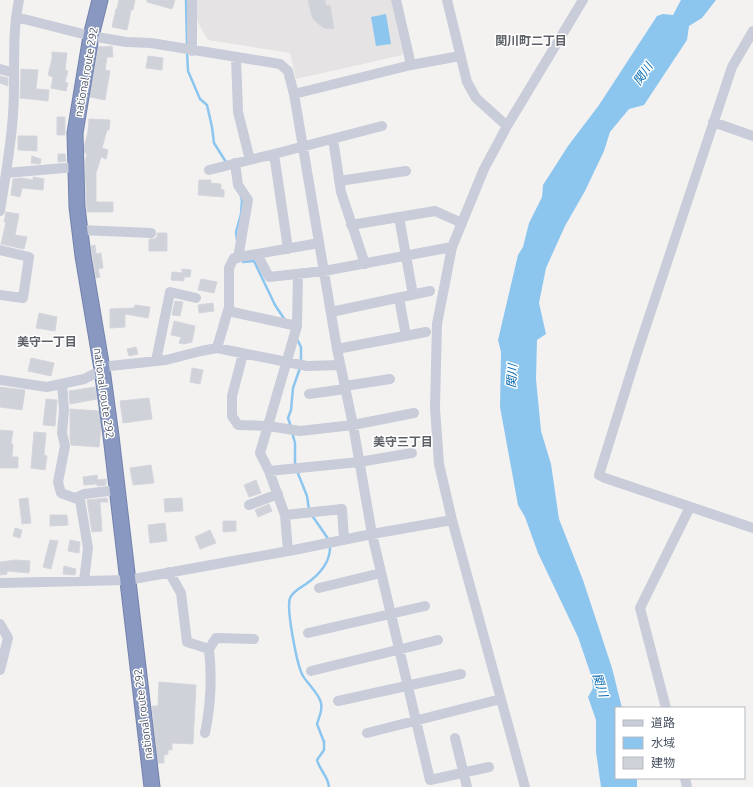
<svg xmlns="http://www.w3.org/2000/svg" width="753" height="787" viewBox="0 0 753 787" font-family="Ubuntu,'Noto Sans JP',sans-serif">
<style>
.education{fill:#e5e3e3}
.water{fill:#8cc6ef}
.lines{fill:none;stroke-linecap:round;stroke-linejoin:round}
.stream{stroke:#8cc6ef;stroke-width:2.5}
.building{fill:#d0d2d9;stroke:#d5d6dd}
.highway-casing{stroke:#7383ad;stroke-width:17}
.minor{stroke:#c8cdd9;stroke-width:10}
.highway{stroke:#8898c1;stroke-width:15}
.labels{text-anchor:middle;stroke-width:3;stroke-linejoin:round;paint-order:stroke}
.street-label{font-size:11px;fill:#485060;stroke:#fff}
.neighbourhood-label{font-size:12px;font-weight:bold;fill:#5d6066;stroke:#fff}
.water-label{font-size:12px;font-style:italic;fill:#096bb2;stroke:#fff}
</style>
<rect width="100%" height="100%" fill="#f4f2f1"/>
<path class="education" d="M195 0H391L403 55 296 79 290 53 208 40 197 21Z"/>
<path class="water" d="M681 0H716L702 18 689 26 687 40 644 105 629 109 610 132 604 151 585 191 565 226 546 268 539 303 546 334 537 340 536 379 541 431 551 464 559 519 583 580 612 668 622 708H616V778H637V787H601L596 752V720L588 697 593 688 591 675 578 637 538 553 525 517 518 505 500 407 501 352 498 340 518 255 523 247 529 223 542 197 543 185 568 146 599 105 657 16 663 14 673 15Z
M386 14 391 44 376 46 371 17Z"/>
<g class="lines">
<path class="stream" d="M186 0 187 44
M187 51 188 71 200 99 207 105 212 127 214 143 226 162
M237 240 236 232 241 214 242 199 241 198
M242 260 243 262 254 261 275 305 285 320
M297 339 301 347V361
M291 427 288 418 291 410 293 388 300 368
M292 432 295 443V467
M297 471 307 496 309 510
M311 514 329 540
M329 787C328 776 320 771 317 760L324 750V741V742L317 724C319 717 323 711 321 703 320 695 307 683 303 676 297 666 286 608 290 598 293 591 300 588 306 584 319 575 331 562 330 545"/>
</g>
<path class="building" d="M119 0H135L133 10H131L127 30 112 27 116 9H117Z
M147 0H175L172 9 147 2Z
M308 0H325L326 6 330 5 334 29 324 28 316 22 312 17Z
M98 46 103 47 112 46 113 57H107L105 70 110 71 105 100 90 97Z
M52 52 67 53 65 70 68 71 65 82 68 83 66 91 51 88 53 77 48 75 52 59Z
M148 56 163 58 162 70 146 68Z
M21 69 38 70 36 89 49 90 48 101 20 98Z
M0 76 8 78V86L0 83Z
M57 117H65V135H57Z
M89 119 110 120 109 130H107L102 148 108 150 106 159 101 157 96 173V202H113V212H87L85 162 87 154 85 153 84 147 88 132Z
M18 136H37V151L18 150Z
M58 154H65L66 161 58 162Z
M32 156 41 159 40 164 31 163Z
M33 177 44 179 43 190 22 188 20 197 11 195 13 179 21 178 33 180Z
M199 180H211V183L221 184V189L224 190V197L198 195Z
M6 212 19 214 15 235 27 237 24 249 1 244 6 222H4Z
M157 233H167V251H149V239H154L157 237Z
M95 245 96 254 101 253 103 268 98 269 100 277 96 278 91 246Z
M182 269 191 270 190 277H184V281L171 280 172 272 182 273Z
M201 279 217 282 214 293 198 290Z
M175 301 183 302 180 316 172 315Z
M213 303 214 311 199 313 198 305Z
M135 305 150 307 148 318 125 314V327L110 328V309L134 308Z
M39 313 57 317 55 331 36 328Z
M174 321 195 326 192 342 184 344 179 343 181 337 171 335Z
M136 347 138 354 129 356 127 349Z
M31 358 54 363 51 376 28 371Z
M192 368 203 370 200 384 190 382Z
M0 387 25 390 22 410 0 407Z
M95 387 97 399 70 404 69 391Z
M149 398 152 419 123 423 120 401Z
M46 399 57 400 55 426 43 425Z
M70 409 99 411 101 426 99 447 71 445 70 439Z
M0 430 13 431 11 444H13L12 457H18V468H0Z
M34 432 46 433 44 455 47 456 45 470 31 468Z
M151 465 154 483 133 485 130 468Z
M97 475 98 480 106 479V485L97 486V484L84 485 83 477Z
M256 480 261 493 249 497 244 485Z
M28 498 31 523 22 524 19 499Z
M107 498 108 502H100L102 531 92 532 87 500Z
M182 498 183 511 165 512 164 499Z
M269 504 272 511 258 517 255 510Z
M50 515H67L68 525 50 526Z
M223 521H236V531L223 532Z
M165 523 167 541 150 543 148 525Z
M15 528 22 530 20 538 13 536Z
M210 530 216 543 200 549 195 537Z
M50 540 58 541 51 569 43 567Z
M70 540 80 542 79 553 68 551Z
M15 560 30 561 29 573 7 571V574L0 575V562Z
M64 566 76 569 75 575 63 574Z
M159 682 196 685 193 744 172 743V750H168V754L164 755V763H158L152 706H158Z"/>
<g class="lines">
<g class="highway-casing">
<path id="highway" d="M100 0 91 36 75 133 77 207 83 256 102 369 111 436 152 787"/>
</g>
<path class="minor" d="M192 0V51
M396 0 411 65
M447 0 467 82 476 98 507 126
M16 17 91 36 126 42 151 43 280 64 288 71 294 94 337 349 353 425 372 534 430 780 489 767
M753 31 732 67 637 353 599 475 605 478 753 528
M236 57 238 112 250 160
M0 69 14 73
M294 94 411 65 460 56
M713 122 753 136
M333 139 341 192 365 264
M274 154 288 249
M235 163 238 185 248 200 238 258
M209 170 274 154 382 126
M6 173 76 167
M339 181 406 171
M0 211C5 179 11 146 13 114 16 75 11 38 19 0
M399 217 413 295
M351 225 435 211 462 223
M80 230 151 233
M0 250 29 257 23 298 0 295
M257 254 269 277 324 271 452 247
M399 298 406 336
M228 311 297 326 298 274
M331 312 430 291
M297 326 260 453 269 471 359 462 412 453
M217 348 229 307V268L234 258 319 243
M337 349 426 332
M243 354 232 396V416L238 425 268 426 300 431 353 425 414 413
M156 361 170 292 196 298
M0 380 47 387 84 379 110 366 166 360 201 351 217 348 307 366 340 365
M62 384 64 410 62 433 65 446 58 482 61 493 80 500 88 548 84 581
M345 386 390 379
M309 394 345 389
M269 471 285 515 288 551
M75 498 84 494 117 490
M249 505 278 494
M285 515 342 509 344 540
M169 572 181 593 187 642 209 649C212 677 211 705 205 733
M0 583 128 580 294 550 372 534 452 520
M319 588 381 573
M0 624 8 638 0 670
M308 633 425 606
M209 649 216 638 254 639
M311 671 438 640
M338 701 461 674
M666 708 640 608 690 507
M367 733 501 699
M455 738 467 787
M685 778 687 787
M525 787 452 520 439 464 435 408 437 324 452 247 484 169 507 126 583 0"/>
<use href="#highway" class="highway"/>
</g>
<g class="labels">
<g class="street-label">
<text transform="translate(86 72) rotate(-80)" y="4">national route 292</text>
<text transform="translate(104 393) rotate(82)" y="4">national route 292</text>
<text transform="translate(143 714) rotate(-97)" y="4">national route 292</text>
</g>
<g class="neighbourhood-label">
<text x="531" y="45">関川町二丁目</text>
<text x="47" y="346">美守一丁目</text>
<text x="403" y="446">美守三丁目</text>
</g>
<g class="water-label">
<text transform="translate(643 74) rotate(-55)" y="4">関川</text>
<text transform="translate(512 376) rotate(-86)" y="4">関川</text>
<text transform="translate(600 685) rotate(73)" y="4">関川</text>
</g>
</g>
<rect x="615" y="707" width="130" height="72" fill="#ffffff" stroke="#b6b9bf"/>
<rect x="623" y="720" width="20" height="6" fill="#c8cdd9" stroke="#b6b9bf"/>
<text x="651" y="727" font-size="12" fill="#485060">道路</text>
<rect x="623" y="737" width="20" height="12" fill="#8cc6ef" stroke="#b6b9bf"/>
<text x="651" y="747" font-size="12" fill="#485060">水域</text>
<rect x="623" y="757" width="20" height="12" fill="#d0d2d9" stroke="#b6b9bf"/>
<text x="651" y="767" font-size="12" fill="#485060">建物</text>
</svg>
